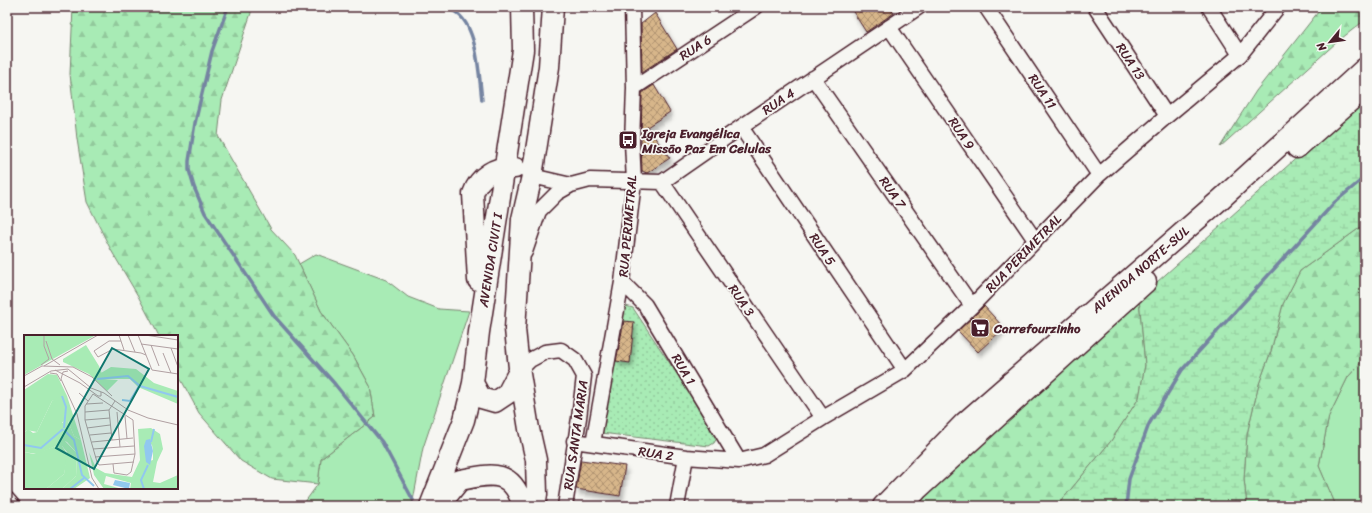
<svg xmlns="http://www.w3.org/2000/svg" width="1372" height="513" viewBox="0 0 1372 513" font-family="Sriracha,sans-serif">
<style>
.green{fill:#a8ebb5;stroke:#798570}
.forest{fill:url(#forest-firs);stroke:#798570}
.wetland{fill:url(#wetland-marsh);stroke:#798570}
.park{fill:url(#park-dots);stroke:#798570}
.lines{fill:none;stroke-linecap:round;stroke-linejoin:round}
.stream{stroke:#7584a1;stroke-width:3.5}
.building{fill:url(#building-cross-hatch);stroke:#4a1f2b;filter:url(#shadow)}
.street-casing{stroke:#4a1f2b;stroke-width:17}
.secondary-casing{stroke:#4a1f2b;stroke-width:23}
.street{stroke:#f6f6f2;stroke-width:14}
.secondary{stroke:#f6f6f2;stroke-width:20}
.labels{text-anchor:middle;stroke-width:3.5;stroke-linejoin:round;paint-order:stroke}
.street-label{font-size:13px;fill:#4a1f2b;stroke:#f6f6f2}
.poi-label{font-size:13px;font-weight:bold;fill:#4a1f2b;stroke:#f6f6f2;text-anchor:start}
.inset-river{fill:none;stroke:#91c8ef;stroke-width:2}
.inset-road{fill:none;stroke:#b1a0a2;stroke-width:1}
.view{fill:#0f766e;fill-opacity:0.15;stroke:#0f766e;stroke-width:2}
.inset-edge{fill:none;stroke:#4a1f2b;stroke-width:2}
</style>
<defs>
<pattern id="forest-firs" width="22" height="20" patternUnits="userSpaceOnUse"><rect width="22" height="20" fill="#a8ebb5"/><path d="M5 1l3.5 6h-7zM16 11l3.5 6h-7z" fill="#92c99c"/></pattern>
<pattern id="wetland-marsh" width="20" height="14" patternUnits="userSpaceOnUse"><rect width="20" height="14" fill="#a8ebb5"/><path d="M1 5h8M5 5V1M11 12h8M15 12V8" fill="none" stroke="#92c99c"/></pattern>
<pattern id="park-dots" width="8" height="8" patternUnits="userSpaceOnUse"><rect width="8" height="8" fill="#a8ebb5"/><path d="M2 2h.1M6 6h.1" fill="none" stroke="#92c99c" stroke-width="1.8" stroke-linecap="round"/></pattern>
<pattern id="building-cross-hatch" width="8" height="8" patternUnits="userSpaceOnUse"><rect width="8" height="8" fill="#d7b68a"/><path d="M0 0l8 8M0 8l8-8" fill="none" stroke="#b09371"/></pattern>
<filter id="shadow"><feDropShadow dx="2.5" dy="4.5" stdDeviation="2" flood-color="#0004"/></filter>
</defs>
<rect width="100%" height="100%" fill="#f6f6f2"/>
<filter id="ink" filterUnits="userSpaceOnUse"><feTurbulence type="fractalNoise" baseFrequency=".025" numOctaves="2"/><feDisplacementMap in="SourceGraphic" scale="8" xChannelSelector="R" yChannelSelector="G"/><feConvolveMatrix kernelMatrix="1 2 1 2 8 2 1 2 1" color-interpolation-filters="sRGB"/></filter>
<g filter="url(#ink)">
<path class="green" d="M316 254 386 280 408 297 439 309 469 311 423 448 412 506H302L318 484 321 459 375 417 370 386 353 355 321 311 299 264Z
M1365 358V506H1336L1319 466 1329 416 1348 377Z"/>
<path class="forest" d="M73 7H250L251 13 222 100 218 136 271 229 295 255 321 311 353 355 370 386 375 417 321 459 318 484 272 479 241 461 199 413 177 372V336H159L138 296 111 250 87 202 77 139 70 74Z
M1322 7H1365V20L1337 42 1220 147 1256 91Z
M1365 224V358L1348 377 1329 416 1319 466 1336 506H1247L1244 479 1247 434 1259 384 1271 351 1283 304 1300 271Z
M1139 298 1145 365 1139 398 1111 441 1057 506H917L961 459Z"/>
<path class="wetland" d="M1365 97V224L1300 271 1283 304 1271 351 1259 384 1247 434 1244 479 1247 506H1057L1111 441 1139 398 1145 365 1139 298Z"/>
<path class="park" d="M622 305 633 308 715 431 717 438 714 443 709 446 601 433Z"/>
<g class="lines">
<path class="stream" d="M228 7 212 51 195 123 189 161V170L194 187 205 213 274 316 333 382 382 442 413 500
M310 7H359
M441 7C446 8 454 10 458 14 478 30 479 76 482 100
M1126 506 1129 479 1149 424 1182 370 1335 202 1365 177"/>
</g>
<path class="building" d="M850 7H890L894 13 866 32Z
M655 13 677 49 642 72 641 24Z
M654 85 670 112 647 127 670 158 647 173 642 171 641 142 642 93Z
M984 306 1004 328 978 352 958 331Z
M624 321 634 322 630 363 616 361Z
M581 460 625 466 620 496 576 489Z"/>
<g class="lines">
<g class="street-casing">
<path id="street" d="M986 7 1099 175
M1095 7 1167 116
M1209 7 1240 55
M889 27 1035 240
M813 78 972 306
M634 88 756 7
M741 127 905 370
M532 176 571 185
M662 182 823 418
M525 252 539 211 557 193 571 185 590 180 662 182 741 127 919 7
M622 282 645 305 739 461
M519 371 530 360 545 352 561 350 575 360 584 376 579 418 565 506
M574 441 686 457 739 461 764 455 823 418 905 370 972 306 1099 175 1167 116 1240 55 1278 7
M593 443 622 282 634 182 632 142 634 88 632 7
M7 499 13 506
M677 506 686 457"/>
</g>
<g class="secondary-casing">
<path id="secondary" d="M1297 148 1365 88
M478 280 473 194C479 176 496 165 515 168
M473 383 481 398 495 402 507 394 519 371
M430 506 464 420 473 383 479 332 523 50 522 7
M439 506 460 480C491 474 512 468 523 506
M535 506 537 494 536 460 529 429 519 368 515 329 522 219 532 176 549 67 553 7
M883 506 964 423 1221 199 1365 68
M903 506 918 489 1146 282"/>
</g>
<use href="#street" class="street"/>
<use href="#secondary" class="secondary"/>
</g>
</g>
<defs>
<g id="bus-square" transform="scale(1)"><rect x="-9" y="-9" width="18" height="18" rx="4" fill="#4a1f2b" stroke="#f6f6f2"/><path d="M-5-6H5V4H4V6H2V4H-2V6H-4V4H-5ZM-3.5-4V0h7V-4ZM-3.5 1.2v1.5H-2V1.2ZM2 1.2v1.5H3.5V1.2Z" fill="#fff"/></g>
<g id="supermarket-square" transform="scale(1)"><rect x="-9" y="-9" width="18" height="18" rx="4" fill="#4a1f2b" stroke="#f6f6f2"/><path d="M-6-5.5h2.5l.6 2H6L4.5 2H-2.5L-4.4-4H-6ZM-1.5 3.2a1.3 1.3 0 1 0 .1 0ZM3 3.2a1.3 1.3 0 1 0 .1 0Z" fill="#fff"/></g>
</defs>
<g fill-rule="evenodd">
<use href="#bus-square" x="628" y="140"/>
<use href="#supermarket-square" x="980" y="328"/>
</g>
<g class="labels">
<g class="street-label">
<text transform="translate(695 47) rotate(-33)" y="5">RUA 6</text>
<text transform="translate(1131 61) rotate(57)" y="5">RUA 13</text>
<text transform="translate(1043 91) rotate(56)" y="5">RUA 11</text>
<text transform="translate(778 101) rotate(-34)" y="5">RUA 4</text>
<text transform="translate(962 133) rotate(56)" y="5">RUA 9</text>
<text transform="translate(893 192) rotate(55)" y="5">RUA 7</text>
<text transform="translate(627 226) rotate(-85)" y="5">RUA PERIMETRAL</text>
<text transform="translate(823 249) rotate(56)" y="5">RUA 5</text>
<text transform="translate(1023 253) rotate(-46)" y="5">RUA PERIMETRAL</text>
<text transform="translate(490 260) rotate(-81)" y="5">AVENIDA CIVIT I</text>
<text transform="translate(1140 269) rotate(-41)" y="5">AVENIDA NORTE-SUL</text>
<text transform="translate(742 300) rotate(56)" y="5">RUA 3</text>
<text transform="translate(684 369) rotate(59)" y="5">RUA 1</text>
<text transform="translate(575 435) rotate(-82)" y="5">RUA SANTA MARIA</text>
<text transform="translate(656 453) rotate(9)" y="5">RUA 2</text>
</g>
<g class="poi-label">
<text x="642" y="138">Igreja Evangélica<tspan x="642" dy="15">Missão Paz Em Celulas</tspan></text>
<text x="994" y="333">Carrefourzinho</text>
</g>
</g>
<g transform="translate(24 335)">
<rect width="154" height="154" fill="#f6f6f2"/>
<path d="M0 0H72L0 40ZM62 10 75 31 80 44 94 45 83 56 65 39 39 27V24ZM24 39 33 40 43 61 28 66 13 97 3 95 0 98V55ZM32 111H38L44 120 40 139 22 154H0V117L10 119Z" fill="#a8ebb5"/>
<path d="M87 32 112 34 130 48 154 56V69L114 52 106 44H79L77 38ZM36 61H43L57 105 50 101 44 86 38 87 40 105 53 118 52 141 38 154H22L40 139 43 117 38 111H32L13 119 0 117V98L4 94 9 98 13 97 28 66ZM127 93 136 99 139 114 133 127 129 147 136 148 154 140V154H106L107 148 82 141 80 149 98 154H80L70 140 65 117 72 133 81 138 108 142 116 125 114 94ZM122 105 128 110 129 116V125L122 127Z" fill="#a8ebb5" fill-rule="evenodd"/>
<path d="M41 85 44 86 50 101 57 105 66 143 50 154H38L52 141 53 118 43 107 30 102 29 97Z" fill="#a8ebb5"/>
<path d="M126 104 129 116 126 130 122 127 120 111 122 105ZM91 145 106 148 105 154 89 150Z" fill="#91c8ef"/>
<path class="inset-river" d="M73 44 104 41 116 51 154 62M38 61 42 72 40 93M98 65 106 66 115 51M40 95 50 105 58 140 70 151M127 107 130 94M0 110 17 113 39 94M46 154 60 143M120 154 117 145 124 130"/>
<path class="inset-road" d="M95 0 100 15M104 0 111 17M114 0 122 20M121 0 154 5M22 6 28 24 36 30M97 6H85L70 16 74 22 89 14 117 18 122 20 128 35 154 39M117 9 154 14M127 10 135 31M147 13 154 32M139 18 147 38M17 30 25 24 20 11V0M20 31 74 0M31 35 56 48 74 61H77V57M44 36 39 37 37 44 53 79 68 143 75 154M26 38 33 39 37 46M0 41 18 31 49 32 68 42 88 61M0 52 27 36 44 34 67 53 80 58 104 75 124 83 154 90M55 58 64 66M69 59 109 85 111 119 107 137 103 140 90 138 89 129M69 59 61 71V85L73 127 75 130 110 127M62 69 79 68M61 77 85 75M93 77 96 112M101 81 103 104M61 85 86 83M63 93 86 90M66 100 87 98M88 105 85 75 91 66M68 107 109 103M69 114 110 111M71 122 111 119"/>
<path class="view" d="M88 13 125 34 70 134 32 113Z"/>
<rect width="154" height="154" class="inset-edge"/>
</g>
<rect width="1372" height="513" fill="none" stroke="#f6f6f2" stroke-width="24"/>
<rect x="12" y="12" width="1348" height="489" fill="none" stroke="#4a1f2b" stroke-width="1.5" filter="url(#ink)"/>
<g transform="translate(1330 42) rotate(241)" stroke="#f6f6f2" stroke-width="3" paint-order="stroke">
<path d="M0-3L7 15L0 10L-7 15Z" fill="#4a1f2b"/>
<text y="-6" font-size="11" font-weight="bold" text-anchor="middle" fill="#4a1f2b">N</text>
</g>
</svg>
